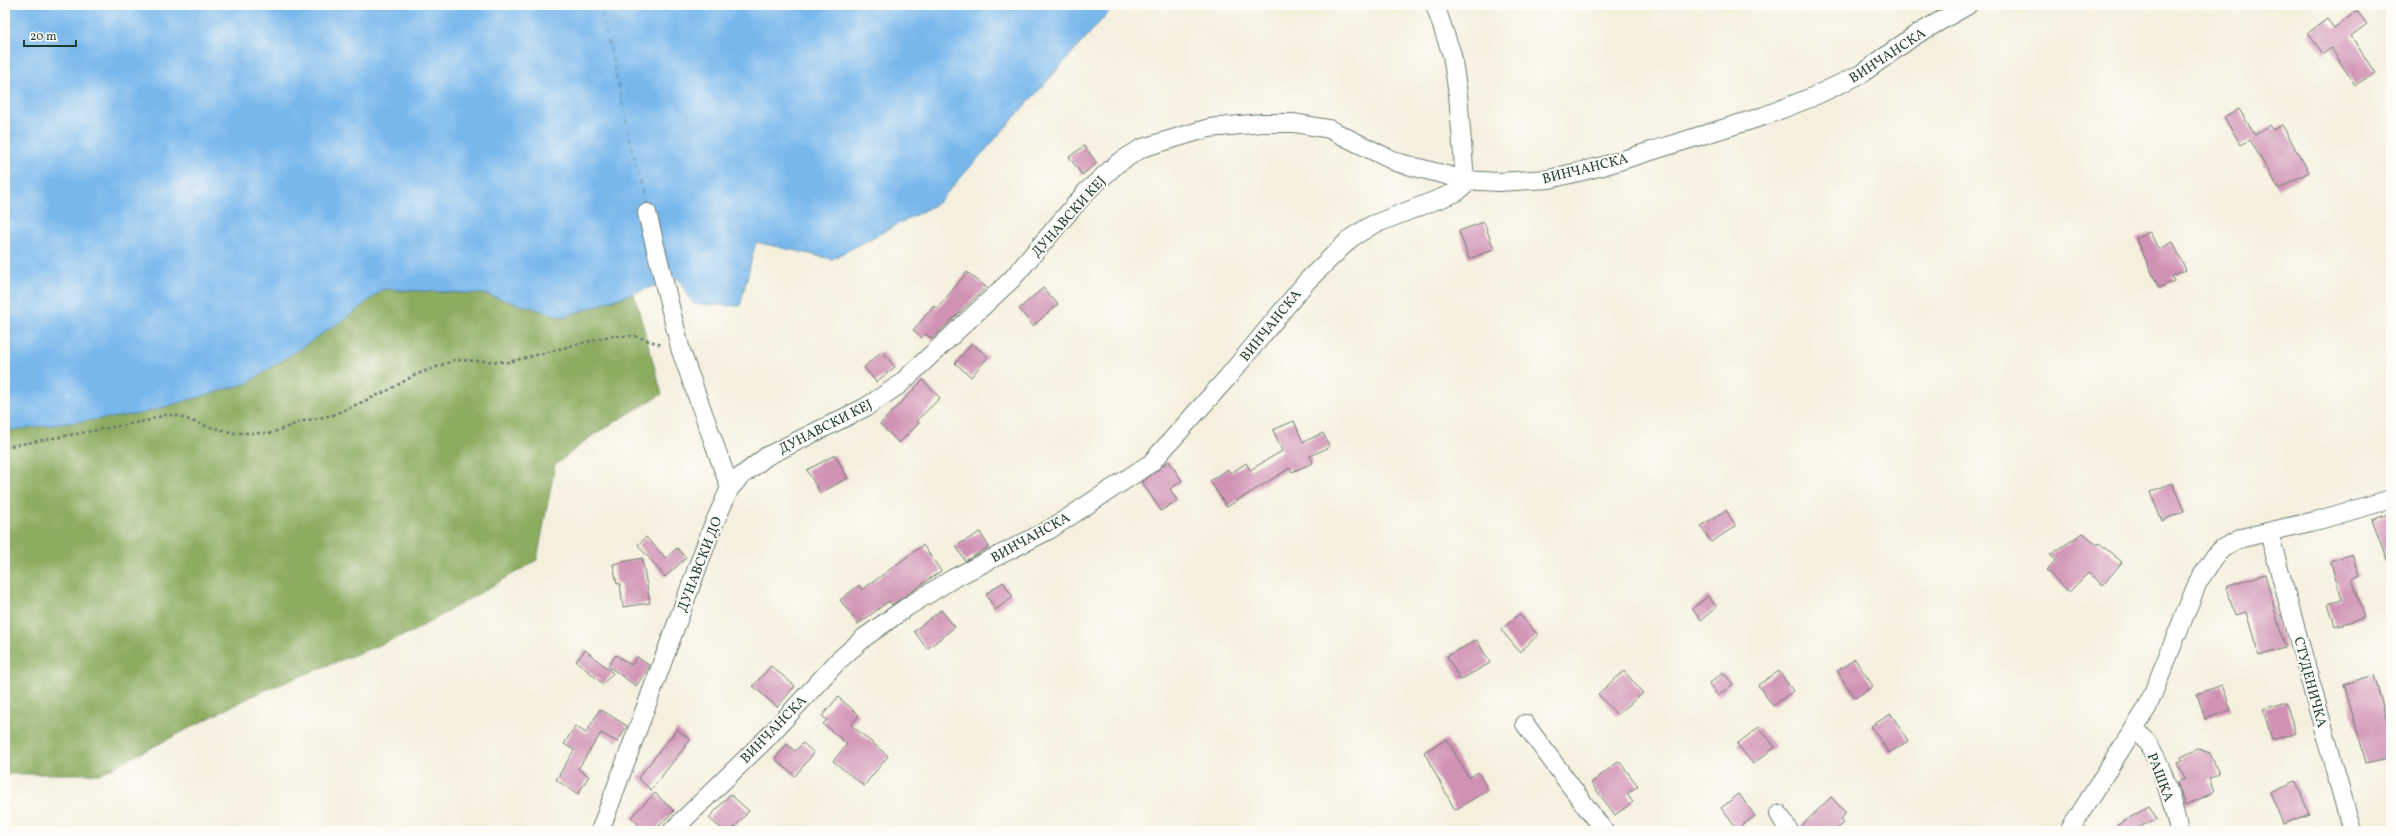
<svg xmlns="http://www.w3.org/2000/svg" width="2396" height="836" viewBox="0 0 2396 836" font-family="Vollkorn,serif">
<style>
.forest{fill:#8cac60;stroke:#56744a}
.water{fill:#78b7ec;stroke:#4c7a90}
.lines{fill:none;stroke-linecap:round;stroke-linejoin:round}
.ferry{stroke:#3a626b;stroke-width:1;stroke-dasharray:5 4;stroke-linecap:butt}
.building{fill:#d092b4}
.minor-casing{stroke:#6a7c70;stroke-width:20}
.path{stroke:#6a7c70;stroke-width:2.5;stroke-dasharray:3 3;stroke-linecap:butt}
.minor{stroke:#fff;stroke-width:18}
.labels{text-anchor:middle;stroke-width:4;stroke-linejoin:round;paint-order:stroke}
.street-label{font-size:14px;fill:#1f3d34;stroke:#fdfcf7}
</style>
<rect width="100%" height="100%" fill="#fdfcf7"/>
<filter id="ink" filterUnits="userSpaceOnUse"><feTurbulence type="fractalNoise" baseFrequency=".025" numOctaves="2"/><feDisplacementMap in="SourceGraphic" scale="8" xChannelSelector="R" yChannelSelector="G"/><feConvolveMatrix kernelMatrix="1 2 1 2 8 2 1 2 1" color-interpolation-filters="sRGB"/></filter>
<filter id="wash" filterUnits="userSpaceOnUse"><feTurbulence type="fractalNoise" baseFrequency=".012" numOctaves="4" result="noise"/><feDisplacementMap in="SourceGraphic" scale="16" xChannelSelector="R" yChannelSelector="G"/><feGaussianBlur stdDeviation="0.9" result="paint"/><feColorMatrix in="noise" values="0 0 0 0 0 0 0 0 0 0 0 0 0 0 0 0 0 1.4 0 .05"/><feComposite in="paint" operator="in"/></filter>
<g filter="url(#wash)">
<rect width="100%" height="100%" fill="#f5f0de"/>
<path class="forest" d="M383 289 484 294 563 317 634 294 662 394 593 435 555 465 537 560 414 631 256 694 100 774H5V429Z"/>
<path class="water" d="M5 5H1115L938 203 832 259 756 242 740 306 693 304 678 278 563 317 484 294 383 289 352 314 248 383 140 414 5 431Z"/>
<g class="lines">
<path class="ferry" d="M600 5 645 205"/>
</g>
<g id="blocks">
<path class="building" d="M2357 11 2367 24 2351 36 2375 73 2355 85 2331 48 2323 54 2308 33 2327 19 2334 28Z
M2239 109 2255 135 2270 125 2273 130 2282 125 2309 172 2279 189 2250 140 2241 145 2224 118Z
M1084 146 1097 163 1082 175 1069 157Z
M1484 222 1494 249 1469 259 1459 231Z
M2150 232 2158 249 2173 242 2186 270 2172 276 2174 281 2159 288 2136 238Z
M967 272 986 287 932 339 926 334 922 338 913 330 934 306 937 309Z
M1043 288 1058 304 1033 326 1019 309Z
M972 343 988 357 971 377 955 363Z
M882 351 895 367 876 382 864 367Z
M923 380 940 398 917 420 919 423 899 443 880 424Z
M1294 421 1303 442 1323 433 1330 447 1310 456 1313 463 1292 472 1290 468 1227 507 1210 481 1228 469 1231 473 1246 463 1250 470 1282 451 1273 430Z
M835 455 848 478 820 493 807 470Z
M1169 461 1182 481 1170 489 1177 500 1161 511 1142 482Z
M2172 483 2184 511 2162 521 2150 492Z
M1726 510 1736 526 1711 542 1701 526Z
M2391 513V567L2390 568 2372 520Z
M980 532 989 547 965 561 956 546Z
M2083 533 2098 545 2099 543 2122 562 2103 585 2088 573 2069 592 2046 570 2056 560 2050 555Z
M646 537 666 558 677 548 686 558 665 577 638 545Z
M923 545 941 571 892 605 889 601 858 624 840 600 859 585 862 590Z
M2352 554 2359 576 2352 578 2364 618 2335 626 2328 603 2342 599 2330 561Z
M642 558 650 603 623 607 620 583 617 584 613 564Z
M2265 574 2285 648 2259 656 2246 612 2235 615 2226 587Z
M1003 582 1013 597 995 610 986 594Z
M1708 596 1717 607 1701 620 1692 609Z
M941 610 955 627 927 649 914 631Z
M1519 614 1538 635 1520 652 1501 630Z
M1477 640 1490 663 1460 680 1447 656Z
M585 650 613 673 603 684 576 661Z
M616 655 631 665 637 657 650 666 636 686 608 666Z
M1855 659 1873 686 1855 698 1837 671Z
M771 666 795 686 777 707 753 686Z
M1624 671 1643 693 1617 715 1598 694Z
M1779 671 1793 691 1773 706 1758 685Z
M1723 672 1733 684 1718 696 1709 684Z
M2374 675 2391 735V757L2366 763 2344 684Z
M2222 685 2231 710 2205 719 2197 694Z
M838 697 859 715 851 725 888 756 864 786 833 761 847 744 823 724 827 720 822 716Z
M2286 702 2295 733 2272 740 2263 709Z
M600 709 627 726 617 742 601 733 578 769 589 776 578 794 556 780 574 750 564 744 575 726 586 733Z
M1891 714 1908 741 1889 753 1871 726Z
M1759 727 1775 747 1753 764 1737 744Z
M677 729 690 740 651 790 638 778Z
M1447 739 1469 778 1478 772 1488 790 1455 810 1424 752Z
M803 743 814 753 795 776 775 759 787 744 795 751Z
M2198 749 2210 753 2219 774 2209 779 2214 792 2185 806 2177 782 2185 779 2177 763 2182 761 2181 757Z
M1619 761 1638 786 1627 794 1633 802 1615 815 1591 783Z
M2296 781 2309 814 2283 824 2270 792Z
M655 793 674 811 654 831H645L631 817Z
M730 794 749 811 731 831H724L709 818Z
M1739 794 1755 816 1737 829 1721 808Z
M1831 797 1846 813 1840 820 1843 823 1835 831H1799V828Z
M2149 806 2157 819 2130 831H2108Z"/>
</g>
</g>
<g filter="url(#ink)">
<use href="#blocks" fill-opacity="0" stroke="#6a7c70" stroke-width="1"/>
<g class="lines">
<g class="minor-casing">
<path id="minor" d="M730 488 740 477 767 456 866 407 899 385 1012 279 1086 192 1118 163 1142 148 1209 128 1262 123H1294L1329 129 1396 162 1465 180 1498 182 1549 179 1603 166 1764 116 1810 98 1861 74 1914 36 1968 5
M2269 533 2352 831
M1525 724 1604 831
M2134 729C2159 746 2172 802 2179 831
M1779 814 1789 831
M600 831 712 528 730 488 681 351 647 213
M672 831 768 737 838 661 865 637 907 607 954 578 1049 530 1151 463 1227 378 1307 281 1351 238 1372 225 1457 192 1464 186 1465 180 1458 94 1452 55 1435 5
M2069 831 2147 708 2198 582 2215 556 2223 548 2242 538 2319 520 2391 499"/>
</g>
<path class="path" d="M5 447 146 421 164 415H175L206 426 234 433H271L303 421 333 415 387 391 415 375 455 360 509 362 610 336H635L662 345"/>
<use href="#minor" class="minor"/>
</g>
</g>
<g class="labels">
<g class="street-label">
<text transform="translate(1887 55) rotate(-33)" y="5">ВИНЧАНСКА</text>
<text transform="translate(1585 168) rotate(-14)" y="5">ВИНЧАНСКА</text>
<text transform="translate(1068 216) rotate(-48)" y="5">ДУНАВСКИ КЕЈ</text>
<text transform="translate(1270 325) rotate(-51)" y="5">ВИНЧАНСКА</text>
<text transform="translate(825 426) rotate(-27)" y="5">ДУНАВСКИ КЕЈ</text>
<text transform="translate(1030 537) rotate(-29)" y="5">ВИНЧАНСКА</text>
<text transform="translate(699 564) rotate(-69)" y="5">ДУНАВСКИ ДО</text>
<text transform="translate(2311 682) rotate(75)" y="5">СТУДЕНИЧКА</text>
<text transform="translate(773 729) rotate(-46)" y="5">ВИНЧАНСКА</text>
<text transform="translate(2161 777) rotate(69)" y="5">РАШКА</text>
</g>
</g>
<rect width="2396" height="836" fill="none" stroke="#fdfcf7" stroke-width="20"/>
<path d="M24 40v6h52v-6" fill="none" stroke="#1f3d34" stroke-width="2"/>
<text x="30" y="40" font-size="12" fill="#1f3d34" stroke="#fdfcf7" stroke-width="3" paint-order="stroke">20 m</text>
</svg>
